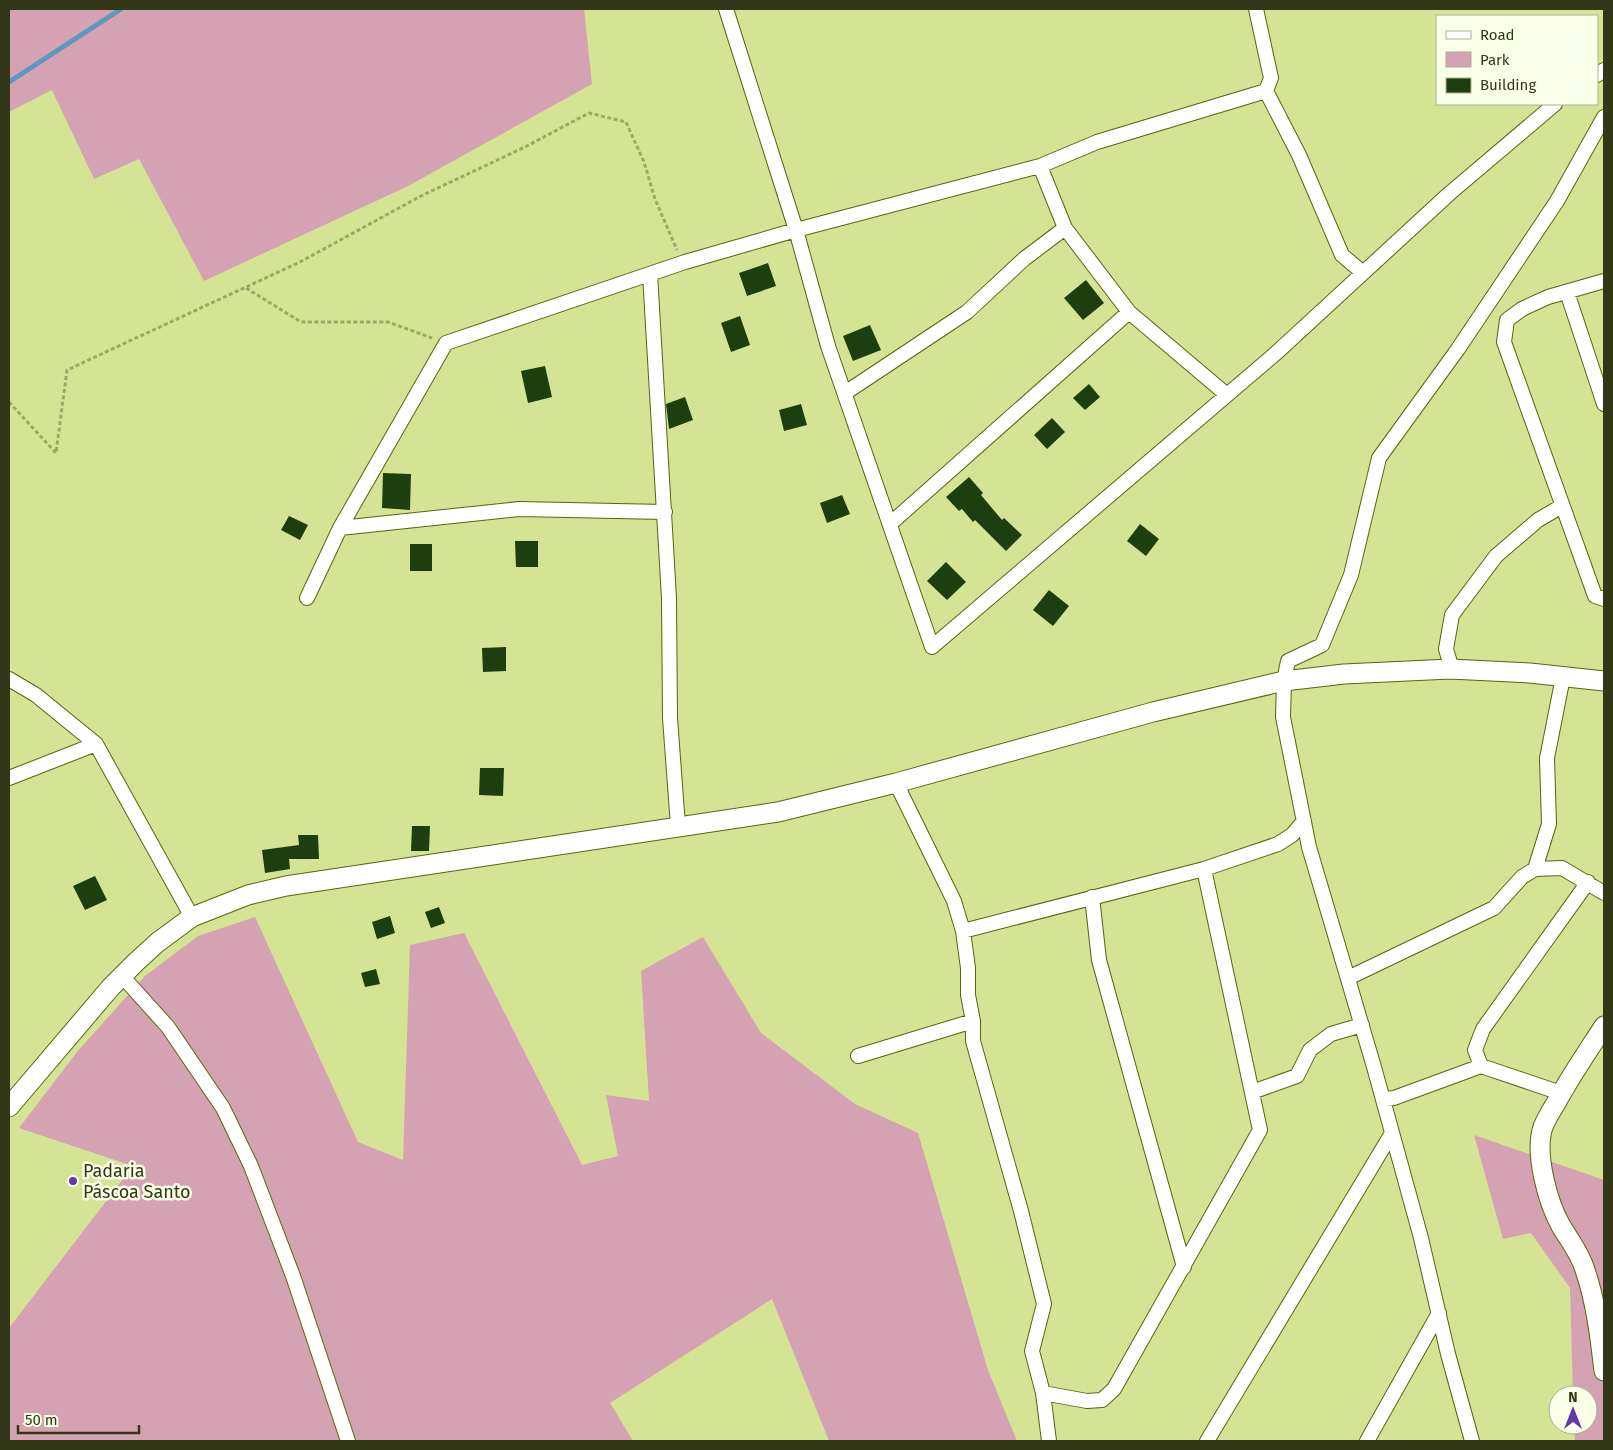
<svg xmlns="http://www.w3.org/2000/svg" width="1613" height="1450" viewBox="0 0 1613 1450" font-family="'Fira Sans',sans-serif">
<style>
.green{fill:#d4a2b2}
.lines{fill:none;stroke-linecap:round;stroke-linejoin:round}
.stream{stroke:#5f98bd;stroke-width:5}
.building{fill:#1d3e0e}
.street-casing{stroke:#59640d;stroke-width:16}
.secondary-casing{stroke:#59640d;stroke-width:21}
.path{stroke:#9ca868;stroke-width:3;stroke-dasharray:4 2.5;stroke-linecap:butt}
.street{stroke:#fff;stroke-width:14}
.secondary{stroke:#fff;stroke-width:19}
.poi-dot{fill:#6636ad;stroke:#faffe7;stroke-width:2}
.labels{text-anchor:middle;stroke-width:5;stroke-linejoin:round;paint-order:stroke}
.poi-label{font-size:18px;fill:#323817;stroke:#faffe7;text-anchor:start}
</style>
<rect width="100%" height="100%" fill="#d5e494"/>
<path class="green" d="M9 9H584L592 84 408 186 204 281 139 159 94 179 52 90 9 112Z
M255 917 358 1142 403 1160 410 945 464 933 582 1165 618 1156 606 1095 649 1101 641 971 703 937 761 1033 855 1104 918 1133 988 1370 1017 1441H829L772 1299 610 1403 633 1441H9V1328L133 1166 19 1128 77 1052 145 976 198 936Z
M1474 1135 1604 1180V1441H1575L1574 1425H1588V1395H1573L1570 1288 1531 1233 1503 1239Z"/>
<g class="lines">
<path class="stream" d="M9 82 121 9"/>
</g>
<path class="building" d="M768 263 776 286 747 296 739 273Z
M1086 280 1104 303 1083 320 1064 298Z
M740 316 750 345 731 352 721 323Z
M870 325 881 350 853 361 843 336Z
M545 366 552 397 528 403 521 371Z
M1089 384 1100 397 1085 410 1073 398Z
M685 397 693 420 669 429 666 404Z
M801 404 807 425 784 431 779 410Z
M1052 418 1065 432 1047 449 1034 435Z
M383 473 411 474 410 510 382 508Z
M969 477 983 493 981 495 1002 520 1004 518 1022 535 1006 551 975 520 973 522 962 509 959 511 946 497Z
M842 495 850 514 827 523 820 503Z
M289 516 308 525 300 540 281 530Z
M1140 524 1159 539 1146 556 1127 541Z
M515 541H538V567H516Z
M410 544H432V571H410Z
M946 562 966 582 947 600 927 581Z
M1049 590 1069 606 1053 626 1033 610Z
M506 647V671L483 672 482 648Z
M480 768H504L503 796 479 795Z
M412 826H430L429 851H411Z
M298 835H318L319 859H289L290 869 265 873 262 850 299 845Z
M95 876 107 900 85 910 73 886Z
M439 907 445 923 431 928 425 912Z
M390 916 395 933 377 939 372 922Z
M376 969 380 984 365 987 361 973Z"/>
<g class="lines">
<g class="street-casing">
<path id="street" d="M726 9 796 230 828 346 932 647 1275 354 1450 193 1555 104
M1256 9 1271 78 1266 91 1299 155 1342 255 1363 273
M1597 75 1604 70
M1040 166 1065 228 1129 312 1227 395
M650 274 669 598 670 718 678 826
M1604 281 1548 297 1522 309 1507 320 1504 342 1595 596 1604 599
M1567 292 1604 404
M845 393 967 312 1024 259 1065 228
M890 524 1129 312
M340 528 519 509 665 512
M307 598 340 528 446 343 685 262 796 230 1040 166 1097 142 1266 91
M1450 669 1451 666 1446 649 1452 615 1496 556 1538 520 1562 506
M9 679 36 695 96 744 192 917
M9 778 96 744
M896 783 954 901 963 931 968 968V995L973 1021V1041L1021 1211 1044 1304 1032 1351 1043 1393 1049 1441
M1535 869 1549 824 1547 758 1563 677
M1092 897 1099 960 1184 1267
M963 931 1204 869 1278 844 1292 835 1304 821
M122 976 168 1027 223 1108 251 1166 293 1276 348 1441
M1348 978 1494 908 1522 877 1535 869 1562 868 1604 893
M858 1056 973 1021
M1481 1066 1475 1050 1483 1029 1588 882
M1252 1092 1297 1076 1310 1050 1331 1034 1362 1025
M1383 1099 1394 1098 1481 1066 1561 1093
M1043 1393 1087 1401 1102 1400 1114 1389 1260 1130 1204 869
M1207 1441 1392 1133
M1367 1441 1439 1313
M1472 1441 1448 1354 1421 1238 1374 1067 1309 847 1283 717 1284 681 1288 661 1322 645 1351 575 1379 458 1458 349 1557 201 1604 117"/>
</g>
<g class="secondary-casing">
<path id="secondary" d="M1604 1026C1588 1051 1570 1077 1556 1103 1551 1111 1546 1119 1543 1127 1534 1153 1548 1203 1561 1226 1570 1241 1580 1253 1585 1270 1596 1302 1600 1337 1604 1371
M9 1107 111 987 136 962 158 942 192 917 248 895 286 886 778 812 896 783 1153 712 1284 681 1344 674 1450 669 1530 673 1604 681"/>
</g>
<path class="path" d="M246 288 301 322H388L432 338
M9 402 56 453 67 370 300 262 421 196 525 147 589 113 626 122 644 162 655 199 677 250"/>
<use href="#street" class="street"/>
<use href="#secondary" class="secondary"/>
</g>
<circle class="poi-dot" cx="73" cy="1181" r="5"/>
<g class="labels">
<g class="poi-label">
<text x="83" y="1177">Padaria<tspan x="83" dy="21">Páscoa Santo</tspan></text>
</g>
</g>
<rect width="1613" height="1450" fill="none" stroke="#323817" stroke-width="20"/>
<rect x="1436" y="15" width="162" height="90" fill="#faffe7" stroke="#aaaf94"/>
<rect x="1446" y="31" width="25" height="8" fill="#ffffff" stroke="#aaaf94"/>
<text x="1480" y="40" font-size="15" fill="#323817">Road</text>
<rect x="1446" y="52" width="25" height="15" fill="#d4a2b2" stroke="#aaaf94"/>
<text x="1480" y="65" font-size="15" fill="#323817">Park</text>
<rect x="1446" y="78" width="25" height="15" fill="#1d3e0e" stroke="#aaaf94"/>
<text x="1480" y="90" font-size="15" fill="#323817">Building</text>
<g transform="translate(1573 1410)"><circle r="24" fill="#faffe7" stroke="#aaaf94"/>
<path d="M0-4L9 19L0 12L-9 19Z" fill="#6636ad"/>
<text y="-8" font-size="14" font-weight="bold" text-anchor="middle" fill="#323817">N</text>
</g>
<path d="M18 1425v8h121v-8" fill="none" stroke="#323817" stroke-width="2.5"/>
<text x="25" y="1425" font-size="15" fill="#323817" stroke="#faffe7" stroke-width="4" paint-order="stroke">50 m</text>
</svg>
